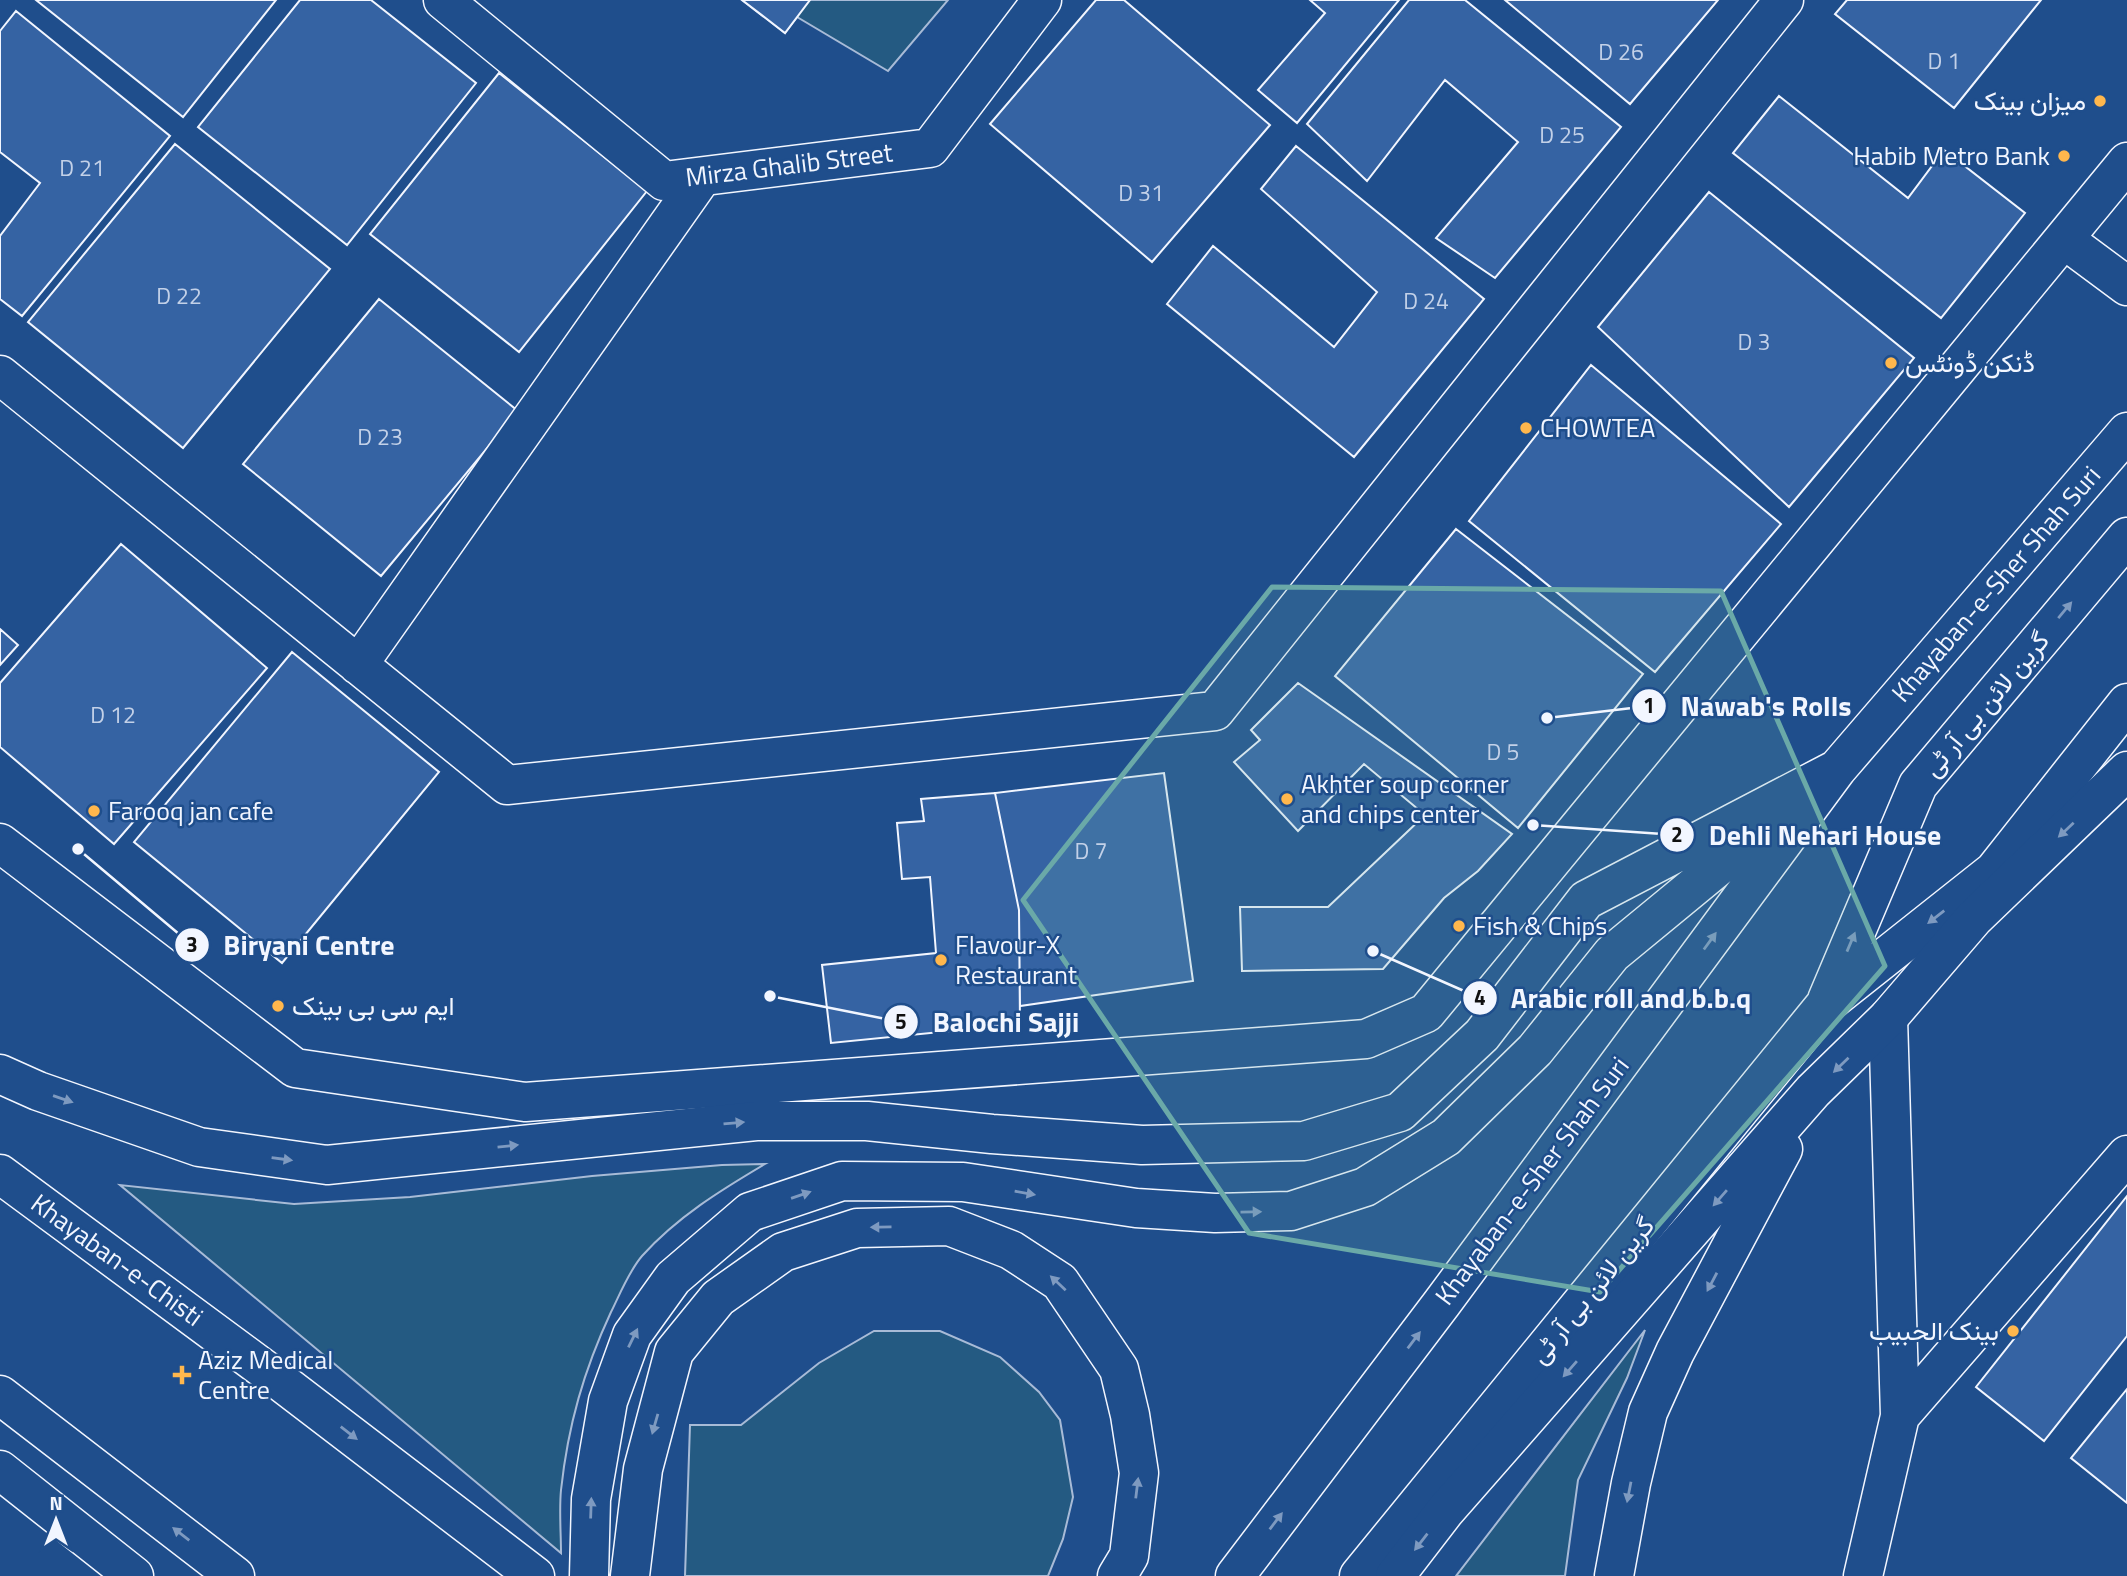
<svg xmlns="http://www.w3.org/2000/svg" width="2127" height="1576" viewBox="0 0 2127 1576" font-family="'Titillium Web',Vazirmatn,sans-serif">
<style>
.green{fill:#245a82;stroke:#a8bbd7;stroke-width:2}
.building{fill:#3563a3;stroke:#f2f6ff;stroke-width:2}
.lines{fill:none;stroke-linecap:round;stroke-linejoin:round}
.minor-casing{stroke:#f2f6ff;stroke-width:41}
.major-casing{stroke:#f2f6ff;stroke-width:41}
.minor{stroke:#1f4e8c;stroke-width:38}
.major{stroke:#1f4e8c;stroke-width:38}
.oneway{fill:#7e9ac0}
.marked{fill:#6aa9a8;fill-opacity:0.2;stroke:#6aa9a8;stroke-width:5;stroke-linejoin:round}
.poi-dot{fill:#ffb74d;stroke:#1f4e8c;stroke-width:2.5}
.labels{text-anchor:middle;stroke-width:5;stroke-linejoin:round;paint-order:stroke}
.number-label{font-size:23px;fill:#c3d1e8}
.poi-label{font-size:26px;fill:#f2f6ff;stroke:#1f4e8c;text-anchor:start}
.street-label{font-size:26px;fill:#f2f6ff;stroke:#1f4e8c}
.leader{fill:none;stroke:#f2f6ff;stroke-width:2.5}
.callout-dot{fill:#f2f6ff;stroke:#1f4e8c;stroke-width:2.5}
.mark-label{font-size:21px;text-anchor:middle;font-weight:bold;fill:#111}
.callout-label{font-size:28px;text-anchor:middle;font-weight:bold;fill:#f2f6ff;stroke:#1f4e8c;stroke-width:5;stroke-linejoin:round;paint-order:stroke}
</style>
<rect width="100%" height="100%" fill="#1f4e8c"/>
<path class="green" d="M742 0H948L888 71 797 17 785 33Z
M765 1164C721 1190 677 1217 642 1256 629 1271 620 1294 611 1312 584 1370 568 1425 561 1490 559 1510 561 1533 561 1553L120 1185 294 1204 410 1197 592 1176 722 1165Z
M1645 1330 1627 1378 1578 1480 1565 1576H1456Z
M874 1331H940L1000 1357 1039 1392 1060 1420 1073 1497 1063 1539 1048 1576H685L690 1425H741L819 1363Z"/>
<path class="building" d="M36 0H276L183 117Z
M300 0H371L476 83 347 245 198 127Z
M742 0H810L785 33Z
M1096 0H1124L1270 125 1152 262 990 124Z
M1310 0H1399L1297 123 1258 90 1325 13Z
M1409 0H1465L1621 127 1495 278 1436 238 1518 142 1445 80 1367 181 1307 124Z
M1505 0H1718L1630 104Z
M1847 0H2041L1954 108 1835 14Z
M16 11 170 136 22 316 0 299V236L40 183 0 152V31Z
M499 73 647 191 519 352 370 234Z
M1779 96 1908 198 1944 150 2025 213 1941 318 1733 153Z
M175 144 330 269 183 448 28 322Z
M1296 146 1484 299 1354 457 1167 304 1213 246 1334 347 1377 292 1261 189Z
M1709 192 1914 358 1789 507 1598 327Z
M379 299 518 411 381 576 243 464Z
M1591 365 1781 524 1655 672 1469 521Z
M1456 529 1643 674 1518 828 1335 676Z
M121 544 267 668 114 844 0 747V683Z
M0 629 18 645 0 665Z
M292 652 439 772 282 963 134 842Z
M1298 683 1512 834 1478 871 1444 898 1383 969 1242 971 1240 907H1328L1425 815 1364 764 1298 831 1234 762 1260 740 1251 730Z
M1164 773 1193 981 1020 1006 1019 910 995 793Z
M995 793 1019 910 1020 1024 831 1043 822 965 936 953 930 877 902 879 897 823 924 821 921 799Z
M2127 1196V1336L2044 1441 1976 1387Z
M2127 1389V1503L2071 1458Z"/>
<g class="lines">
<g class="minor-casing">
<path id="minor" d="M443 0 664 181 930 148 1042 0
M2065 240 2127 286
M0 375 507 785 1215 711 1784 0
M358 665 702 177
M0 843 295 1068 525 1102 1366 1039 1426 1013 2127 162
M1827 1000 1918 785 2127 537
M1888 1018 1900 1416
M0 1470 134 1576
M1359 1576 1825 1005 1994 871 2127 703
M1863 1576 1900 1416 2127 1155"/>
</g>
<g class="major-casing">
<path id="major" d="M0 1074 38 1091 199 1147 327 1165 756 1121H867L992 1134 1142 1145 1304 1141 1400 1112 1482 1035 1586 900 1837 769
M0 1174 276 1378 535 1576
M0 1395 235 1576
M589 1576 591 1499 608 1401 632 1335 673 1278 750 1212 842 1181 963 1182 1136 1208 1215 1213 1291 1211 1365 1187 1446 1137 1535 1050 1612 954 1776 819
M630 1576 643 1469 674 1352 718 1298 783 1252 857 1228 949 1226 1011 1250 1060 1282 1119 1369 1130 1415 1139 1473 1129 1556 1117 1576
M1235 1576 1442 1303 1837 769 2127 432
M1395 1576 1445 1511 1813 1091 1888 1018 1974 918 2127 771
M1614 1576 1631 1483 1648 1412 1675 1352 1783 1149"/>
</g>
<use href="#minor" class="minor"/>
<use href="#major" class="major"/>
</g>
<defs><path id="oneway-solid" d="M-6-.8H1V-3.2L6.5 0L1 3.2V.8H-6Z" transform="scale(1.75)"/></defs>
<g class="oneway">
<use href="#oneway-solid" transform="translate(2065 610) rotate(-50)"/>
<use href="#oneway-solid" transform="translate(2066 830) rotate(137)"/>
<use href="#oneway-solid" transform="translate(1936 917) rotate(142)"/>
<use href="#oneway-solid" transform="translate(1710 941) rotate(-54)"/>
<use href="#oneway-solid" transform="translate(1851 942) rotate(-67)"/>
<use href="#oneway-solid" transform="translate(1841 1065) rotate(136)"/>
<use href="#oneway-solid" transform="translate(63 1099) rotate(19)"/>
<use href="#oneway-solid" transform="translate(734 1123) rotate(-5)"/>
<use href="#oneway-solid" transform="translate(508 1146) rotate(-6)"/>
<use href="#oneway-solid" transform="translate(282 1159) rotate(8)"/>
<use href="#oneway-solid" transform="translate(1025 1193) rotate(10)"/>
<use href="#oneway-solid" transform="translate(801 1195) rotate(-19)"/>
<use href="#oneway-solid" transform="translate(1720 1198) rotate(131)"/>
<use href="#oneway-solid" transform="translate(1251 1212) rotate(-1)"/>
<use href="#oneway-solid" transform="translate(881 1227) rotate(179)"/>
<use href="#oneway-solid" transform="translate(1712 1282) rotate(118)"/>
<use href="#oneway-solid" transform="translate(1058 1283) rotate(-137)"/>
<use href="#oneway-solid" transform="translate(633 1338) rotate(-64)"/>
<use href="#oneway-solid" transform="translate(1414 1340) rotate(-53)"/>
<use href="#oneway-solid" transform="translate(1570 1369) rotate(131)"/>
<use href="#oneway-solid" transform="translate(655 1424) rotate(106)"/>
<use href="#oneway-solid" transform="translate(349 1433) rotate(38)"/>
<use href="#oneway-solid" transform="translate(1137 1488) rotate(-83)"/>
<use href="#oneway-solid" transform="translate(1629 1492) rotate(101)"/>
<use href="#oneway-solid" transform="translate(591 1508) rotate(-88)"/>
<use href="#oneway-solid" transform="translate(1276 1521) rotate(-53)"/>
<use href="#oneway-solid" transform="translate(181 1534) rotate(-142)"/>
<use href="#oneway-solid" transform="translate(1421 1542) rotate(128)"/>
</g>
<path class="marked" d="M1272 587 1721 591 1885 966 1600 1292 1249 1233 1023 900Z"/>
<g class="poi-dot">
<circle cx="2100" cy="101" r="7"/>
<circle cx="2064" cy="156" r="7"/>
<circle cx="1891" cy="363" r="7"/>
<circle cx="1526" cy="428" r="7"/>
<circle cx="1287" cy="799" r="7"/>
<circle cx="94" cy="811" r="7"/>
<circle cx="1459" cy="926" r="7"/>
<circle cx="941" cy="960" r="7"/>
<circle cx="278" cy="1006" r="7"/>
<circle cx="2013" cy="1331" r="7"/>
<path d="M178.5 1364.5h7v7h7v7h-7v7h-7v-7h-7v-7h7z"/>
</g>
<g class="labels">
<g class="number-label">
<text x="1621" y="60">D 26</text>
<text x="1944" y="69">D 1</text>
<text x="1562" y="143">D 25</text>
<text x="82" y="176">D 21</text>
<text x="1141" y="201">D 31</text>
<text x="179" y="304">D 22</text>
<text x="1426" y="309">D 24</text>
<text x="1754" y="350">D 3</text>
<text x="380" y="445">D 23</text>
<text x="113" y="723">D 12</text>
<text x="1503" y="760">D 5</text>
<text x="1091" y="859">D 7</text>
</g>
<g class="poi-label">
<text x="2086" y="110" text-anchor="end">میزان بینک</text>
<text x="2050" y="165" text-anchor="end">Habib Metro Bank</text>
<text x="1905" y="372">ڈنکن ڈونٹس</text>
<text x="1540" y="437">CHOWTEA</text>
<text x="1301" y="793">Akhter soup corner<tspan x="1301" dy="30">and chips center</tspan></text>
<text x="108" y="820">Farooq jan cafe</text>
<text x="1473" y="935">Fish &amp; Chips</text>
<text x="955" y="954">Flavour-X<tspan x="955" dy="30">Restaurant</tspan></text>
<text x="292" y="1015">ایم سی بی بینک</text>
<text x="1999" y="1340" text-anchor="end">بينک الحبيب</text>
<text x="198" y="1369">Aziz Medical<tspan x="198" dy="30">Centre</tspan></text>
</g>
<g class="street-label">
<text transform="translate(789 165) rotate(-7)" y="9">Mirza Ghalib Street</text>
<text transform="translate(1996 584) rotate(-49)" y="9">Khayaban-e-Sher Shah Suri</text>
<text transform="translate(1986 704) rotate(-50)" y="9">گرین لائن بی آر ٹی</text>
<text transform="translate(1532 1181) rotate(-53)" y="9">Khayaban-e-Sher Shah Suri</text>
<text transform="translate(117 1260) rotate(36)" y="9">Khayaban-e-Chisti</text>
<text transform="translate(1592 1290) rotate(-51)" y="9">گرین لائن بی آر ٹی</text>
</g>
</g>
<path class="leader" d="M1547 718L1649 706M1533 825L1677 835M78 849L192 945M1373 951L1480 998M770 996L901 1022"/>
<g class="callout-dot">
<circle cx="1547" cy="718" r="7"/>
<circle cx="1533" cy="825" r="7"/>
<circle cx="78" cy="849" r="7"/>
<circle cx="1373" cy="951" r="7"/>
<circle cx="770" cy="996" r="7"/>
<circle cx="1649" cy="706" r="18"/>
<circle cx="1677" cy="835" r="18"/>
<circle cx="192" cy="945" r="18"/>
<circle cx="1480" cy="998" r="18"/>
<circle cx="901" cy="1022" r="18"/>
</g>
<g class="mark-label">
<text x="1649" y="713">1</text>
<text x="1677" y="842">2</text>
<text x="192" y="952">3</text>
<text x="1480" y="1005">4</text>
<text x="901" y="1029">5</text>
</g>
<g class="callout-label">
<text x="1766" y="716">Nawab's Rolls</text>
<text x="1825" y="845">Dehli Nehari House</text>
<text x="309" y="955">Biryani Centre</text>
<text x="1631" y="1008">Arabic roll and b.b.q</text>
<text x="1006" y="1032">Balochi Sajji</text>
</g>
<g transform="translate(56 1520)" stroke="#1f4e8c" stroke-width="5" paint-order="stroke">
<path d="M0-5L12 26L0 18L-12 26Z" fill="#f2f6ff"/>
<text y="-10" font-size="19" font-weight="bold" text-anchor="middle" fill="#f2f6ff">N</text>
</g>
</svg>
